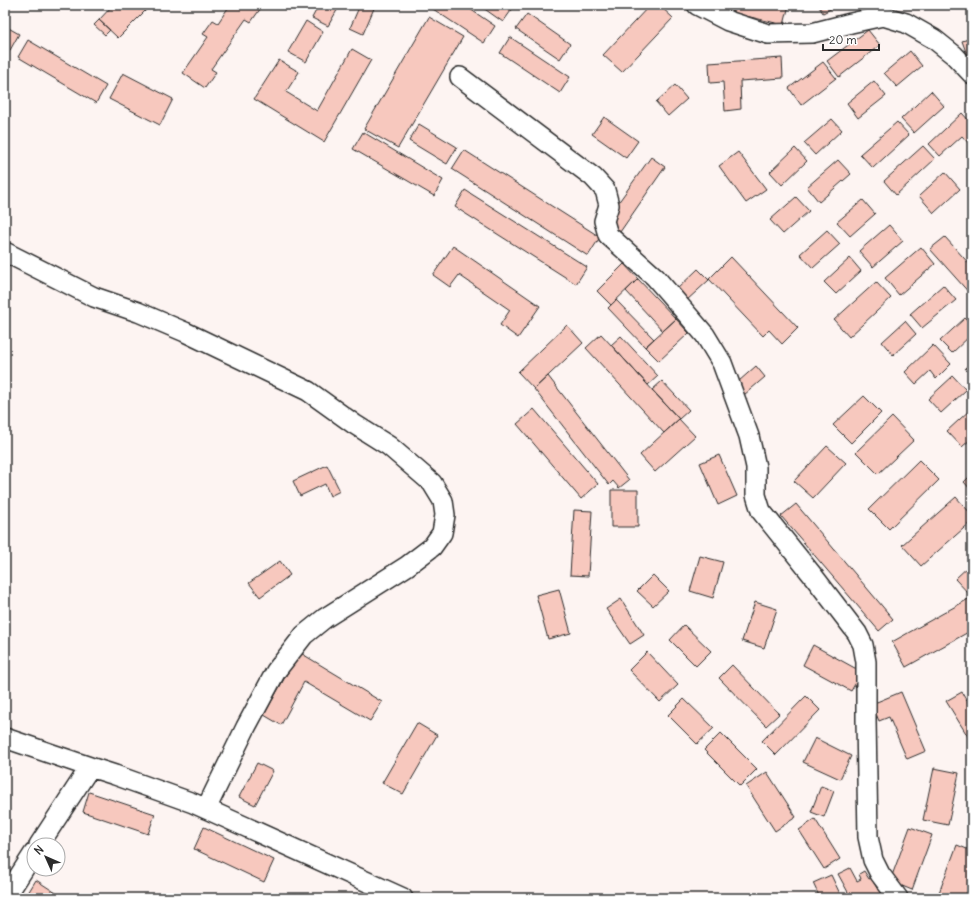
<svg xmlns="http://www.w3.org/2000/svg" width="977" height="903" viewBox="0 0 977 903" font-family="Delius,sans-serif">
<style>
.building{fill:#f7c8be;stroke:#2b2b2b}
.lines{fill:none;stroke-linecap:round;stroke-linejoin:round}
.minor-casing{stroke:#2b2b2b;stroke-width:22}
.minor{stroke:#fff;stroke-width:19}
</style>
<rect width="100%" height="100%" fill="#fdf4f2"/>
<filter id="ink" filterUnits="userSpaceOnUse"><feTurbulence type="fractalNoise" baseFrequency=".025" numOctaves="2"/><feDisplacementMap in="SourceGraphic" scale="8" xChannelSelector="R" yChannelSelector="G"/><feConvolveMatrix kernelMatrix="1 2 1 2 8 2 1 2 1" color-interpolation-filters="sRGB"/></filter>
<g filter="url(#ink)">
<path class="building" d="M113 5H151L118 38 99 20Z
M230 5H263L251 22 246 19 211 69 216 72 205 88 183 73 208 37 203 34 213 20 218 23Z
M319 5H340L328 26 312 18Z
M360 5 375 6 363 34 350 28Z
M427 5H464L495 26 484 43Z
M479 5H509L513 8 503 22Z
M650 5H659L673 18 622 72 603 55Z
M731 5H789L784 25 729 12Z
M818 5H838L823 13Z
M527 14 570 44 560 59 516 29Z
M429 17 463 37 398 148 364 129Z
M99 20 110 30 105 35 94 25Z
M306 21 323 32 306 62 288 52Z
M5 26 19 34 9 52 5 49Z
M868 30 880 45 839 77 827 61Z
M510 37 570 77 560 93 500 53Z
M972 38V58L969 60 962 41Z
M28 40 106 86 96 103 18 57Z
M352 49 371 60 324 142 254 99 279 60 299 72 286 92 317 111Z
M910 51 922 66 897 87 884 73Z
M782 58 783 78 740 81 741 109 725 111 723 82 710 83 709 63Z
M823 62 836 78 801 105 789 88Z
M123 73 173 99 160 125 109 99Z
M874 81 886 96 858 118 847 103Z
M675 85 687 99 668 116 656 102Z
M931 91 944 106 914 133 901 119Z
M962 113 972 124V147L962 136 940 156 929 144Z
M604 117 638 141 626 158 592 134Z
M832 119 842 130 815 155 804 143Z
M897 122 909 135 873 168 860 154Z
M419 124 457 147 447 164 409 141Z
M363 132 443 180 434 196 353 149Z
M923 146 935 159 896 195 884 181Z
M795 148 807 161 782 185 770 172Z
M464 150 600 237 588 256 452 169Z
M738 152 766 189 746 203 719 166Z
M651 157 665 167 620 232 605 221Z
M838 160 851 174 819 202 807 187Z
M945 172 960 189 934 213 919 196Z
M465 190 587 267 576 284 455 207Z
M796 197 809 211 783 234 770 220Z
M863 200 875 214 850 236 837 222Z
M889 225 903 241 873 267 859 251Z
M827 230 840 244 813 268 800 254Z
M945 237 972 267V296L930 249Z
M453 246 540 306 518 338 500 325 510 310 459 275 450 287 433 275Z
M921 247 935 264 899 295 885 278Z
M731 257 798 328 782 344 769 330 763 336 709 279Z
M850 258 861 271 836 294 824 282Z
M624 264 638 279 611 305 597 291Z
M698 269 709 280 686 301 676 290Z
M638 279 676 319 663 331 626 291Z
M876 282 891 298 849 337 834 320Z
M943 285 956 300 922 328 910 314Z
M616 300 654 339 645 347 608 308Z
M965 318 972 325V334L952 353 940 341Z
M676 319 689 333 659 361 645 347Z
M905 321 916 334 893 355 882 342Z
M567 325 583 343 534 389 518 372Z
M601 334 679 419 664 433 586 348Z
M621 336 658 376 648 385 611 345Z
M933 345 951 364 936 379 930 371 916 384 905 372Z
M972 361V376L965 368Z
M756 366 765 377 744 395 739 381Z
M548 376 629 480 619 488 613 481 609 485 534 389Z
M953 376 966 390 941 413 928 399Z
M662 381 689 410 679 419 652 390Z
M864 396 881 413 851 443 833 425Z
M972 408V438L962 447 947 431Z
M534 409 598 484 581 499 517 424Z
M892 417 914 440 878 474 856 452Z
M679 419 695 436 655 472 640 455Z
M827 446 846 463 813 498 794 481Z
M719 455 737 496 718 505 700 463Z
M919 460 939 480 889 529 869 509Z
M327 465 340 491 330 496 325 484 300 496 293 481Z
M972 474V491L964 482Z
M611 490H638V527H611Z
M956 497 972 515V521L921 566 902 545Z
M796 504 893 619 879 631 781 516Z
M574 510 592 511 588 576 570 575Z
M700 556 723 562 713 598 690 591Z
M280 561 290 575 260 597 249 583Z
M972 563V597L955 579Z
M653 575 669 591 653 606 637 591Z
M559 589 571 633 548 639 536 595Z
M972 597V630L906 667 892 642Z
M621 599 644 635 630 644 606 609Z
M755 602 777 609 764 648 742 641Z
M684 625 711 651 696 666 670 640Z
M813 645 862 672 851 691 803 665Z
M299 652 382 702 370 721 304 682 281 725 264 715Z
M647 652 678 685 660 702 629 670Z
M732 665 779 714 766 726 719 678Z
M901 692 926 751 907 759 889 717 879 721 872 704Z
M962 692 972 709V743L946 701Z
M806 696 820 710 776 755 762 741Z
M684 699 714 728 697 744 668 715Z
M417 723 437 735 403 794 382 783Z
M721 733 757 769 740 786 704 750Z
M815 738 851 756 840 779 803 762Z
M257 763 273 771 255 805 239 797Z
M934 768 959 773 948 825 923 820Z
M767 772 796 817 775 831 746 786Z
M821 786 834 791 824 817 811 812Z
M89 792 155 814 148 834 83 812Z
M815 819 840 859 824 869 799 830Z
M204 827 274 860 264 882 194 849Z
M910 827 932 835 912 890 890 881Z
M957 845 972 851V880L965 898H937Z
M850 868 857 881 861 879 859 874 864 871 869 879 871 878 878 890 879 889 884 898H844L849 894 838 874Z
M831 875 842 898H820L813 883Z
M36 880 56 893 53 898H25Z"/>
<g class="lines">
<g class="minor-casing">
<path id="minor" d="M697 5 728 21 768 34 812 33 851 23 883 16 906 23 934 39 954 55 972 74
M460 77 593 177 605 190 609 205 604 221 608 235 655 277 705 335 722 363 749 436 756 467V495L761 511 814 577 857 633 863 645 866 662V720L868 837 873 860 880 874 898 898
M5 252 94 297 138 312 185 332 308 391 354 424 389 446 432 483 443 501 445 515 442 533 432 547 407 566 325 618 304 635 276 671 246 727 206 809
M5 738 90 767
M39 845 90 767 115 775 193 803 403 898
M5 898 34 853"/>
</g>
<use href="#minor" class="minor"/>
</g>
</g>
<rect width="977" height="903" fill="none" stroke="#fff" stroke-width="20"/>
<rect x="10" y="10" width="957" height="883" fill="none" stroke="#2b2b2b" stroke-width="1.5" filter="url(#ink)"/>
<g transform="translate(46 857) rotate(315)"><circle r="19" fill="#ffffff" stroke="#aaaaaa"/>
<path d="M0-3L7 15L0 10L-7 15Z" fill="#2b2b2b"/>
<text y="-6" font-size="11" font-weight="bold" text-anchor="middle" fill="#2b2b2b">N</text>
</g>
<path d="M823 44v6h56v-6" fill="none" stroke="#2b2b2b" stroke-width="2"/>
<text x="829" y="44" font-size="12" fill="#2b2b2b" stroke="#ffffff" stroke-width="3" paint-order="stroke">20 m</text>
</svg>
